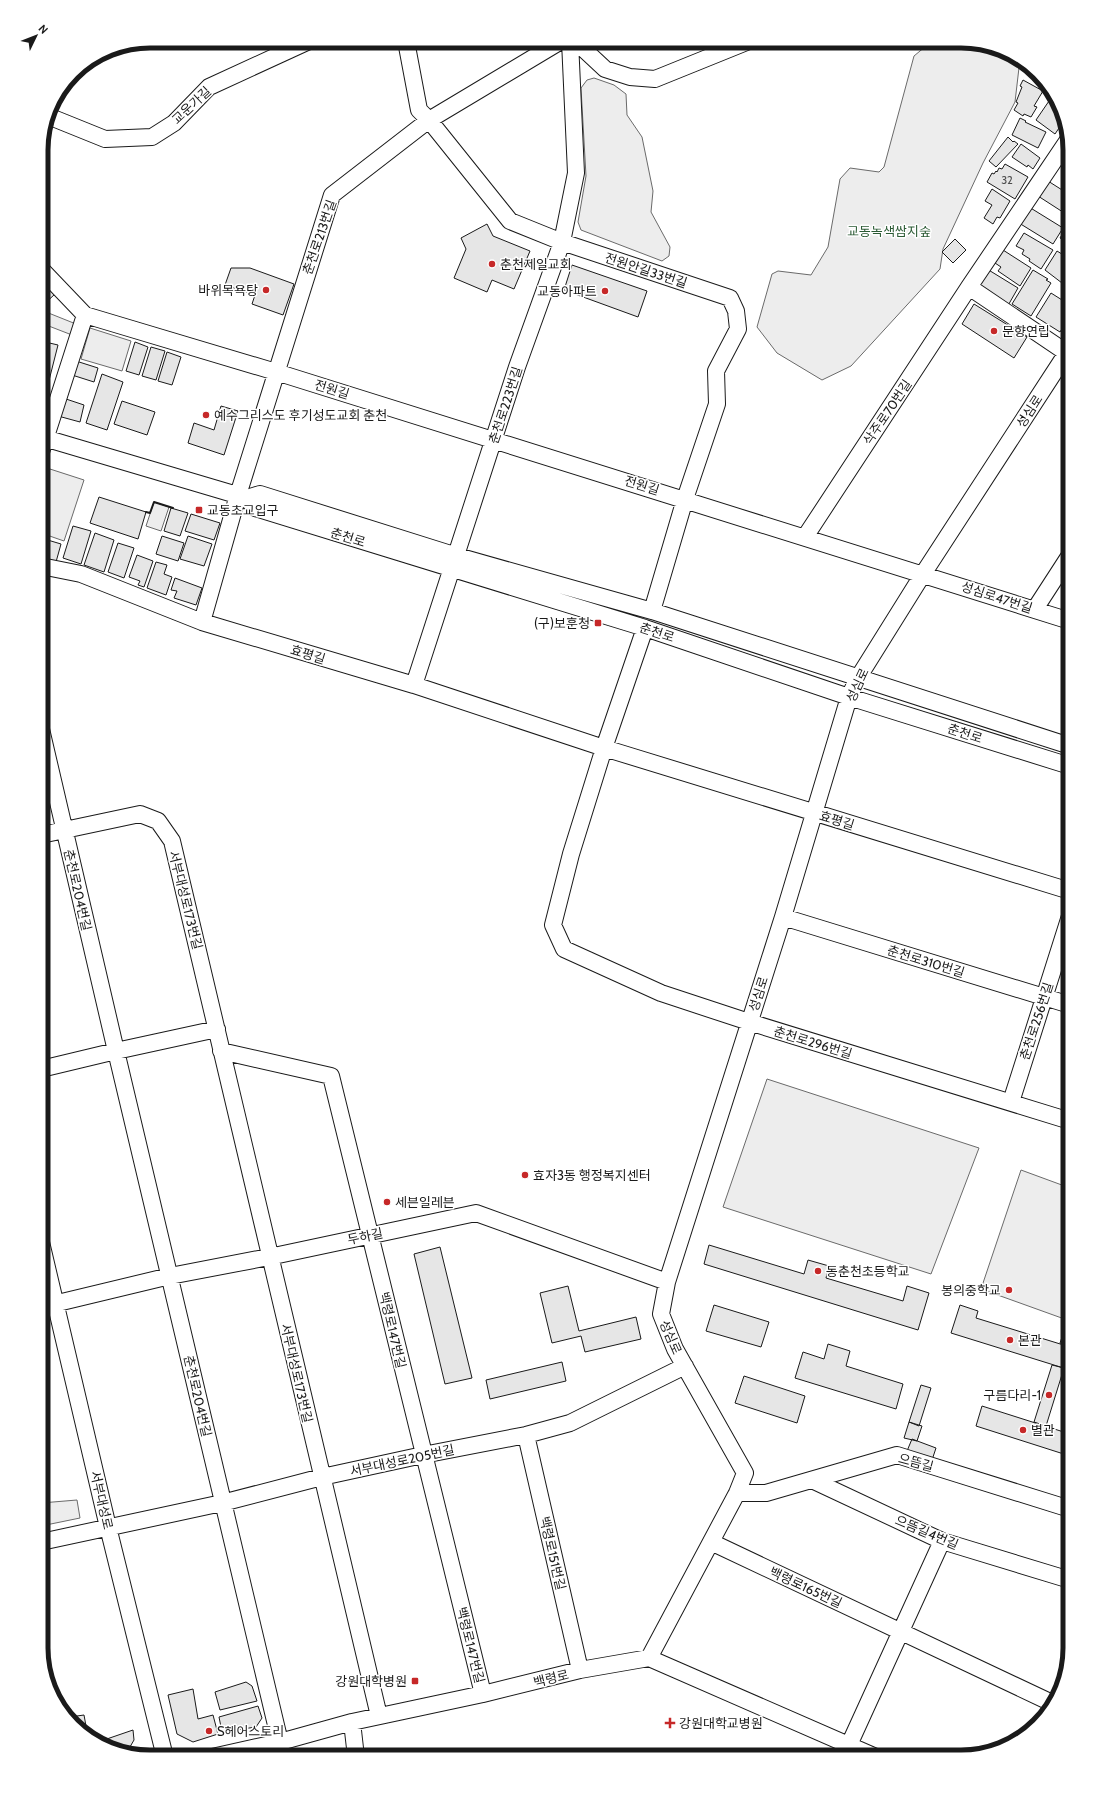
<svg xmlns="http://www.w3.org/2000/svg" width="1111" height="1798" viewBox="0 0 1111 1798" font-family="Cabin,'Noto Sans KR',sans-serif">
<style>
.built{fill:#ededed;stroke:#6a6a6a}
.building{fill:#e6e6e6;stroke:#1a1a1a}
.lines{fill:none;stroke-linecap:round;stroke-linejoin:round}
.minor-casing{stroke:#1a1a1a;stroke-width:18}
.minor{stroke:#fff;stroke-width:16}
.wall{stroke:#1a1a1a;stroke-width:2}
.poi-dot{fill:#c62828;stroke:#fff;stroke-width:1.5}
.labels{text-anchor:middle;stroke-width:3;stroke-linejoin:round;paint-order:stroke}
.number-label{font-size:11px;fill:#4d4d4d}
.street-label{font-size:13px;fill:#1a1a1a;stroke:#fff}
.park-label{font-size:13px;fill:#2b5a34;stroke:#fff}
.poi-label{font-size:13px;fill:#1a1a1a;stroke:#fff;text-anchor:start}
.rim{fill:none;stroke:#1a1a1a;stroke-width:5}
</style>
<rect width="100%" height="100%" fill="#fff"/>
<path class="built" d="M932 41H969L1020 59 1015 102 983 163 943 249 940 269 851 366 822 380 777 353 757 327 772 274 778 271 811 275 828 247 840 179 850 168 879 172 884 167 914 56Z
M594 78 614 85 626 94 627 115 642 137 653 191 651 212 670 247 669 256 662 261 581 230 578 222 586 176 581 88 587 80Z
M41 310 76 324 72 335 41 323Z
M90 328 131 341 122 371 81 359Z
M50 469 84 480 64 541 41 533V495Z
M154 502 169 507 161 531 146 526Z
M767 1079 979 1148 931 1274 723 1207Z
M1021 1170 1070 1188V1321L981 1289Z
M77 1500 80 1518 41 1526V1503Z"/>
<path class="building" d="M1023 80 1043 91 1034 106 1037 107 1031 117 1024 114 1023 116 1014 110 1018 103 1016 102 1022 87 1020 86Z
M1049 101 1060 108 1063 122 1055 134 1036 120Z
M1020 118 1026 121 1025 122 1046 132 1038 148 1012 135Z
M1008 137 1013 142 1014 141 1018 144 996 167 989 161Z
M1021 144 1040 158 1033 169 1028 165 1027 167 1012 157Z
M1005 164 1028 177 1015 199 987 182 992 173 994 174 996 171 997 172 999 168 1002 169Z
M1048 181 1070 195 1069 216 1038 196Z
M992 189 1010 201 1000 218 997 217 993 224 984 218 992 205 985 201Z
M1029 207 1063 228 1053 244 1019 223Z
M1070 221V244L1060 238Z
M487 224 493 236 530 251 514 289 492 280 487 292 454 278 466 249 461 238Z
M1024 233 1053 250 1041 269 1029 261 1030 259 1022 254 1024 250 1016 246Z
M955 239 966 250 953 263 942 252Z
M1003 250 1031 268 1020 286 998 271 1001 267 995 263Z
M1057 251 1070 259V273L1069 272 1062 283 1045 270Z
M572 265 647 291 638 317 564 290Z
M231 268H250L294 284 283 315 252 304 255 295 225 285Z
M987 269 1018 288 1006 309 978 284Z
M1033 270 1048 279 1046 280 1051 283 1031 316 1012 304Z
M41 280 55 294 41 307Z
M1051 293 1070 305V316L1060 332 1036 317Z
M974 304 1027 337 1014 358 962 324Z
M41 341 58 345 42 408H41Z
M135 342 148 347 139 375 126 371Z
M151 347 165 351 156 380 142 376Z
M167 352 181 357 172 385 158 381Z
M76 361 98 368 94 382 72 375Z
M102 374 123 382 107 430 86 423Z
M63 398 84 405 80 422 58 416Z
M122 401 155 412 147 435 114 424Z
M221 406 238 411 224 455 188 443 194 423 214 430Z
M99 497 146 512 138 539 90 523Z
M171 508 188 513 180 536 164 531Z
M191 514 220 523 214 540 185 531Z
M73 526 91 531 81 564 63 558Z
M95 533 114 540 104 572 84 565Z
M162 536 184 543 178 561 156 554Z
M188 536 212 544 204 566 180 559Z
M41 538 61 544 56 562 41 558Z
M118 543 134 548 124 578 108 572Z
M137 555 153 561 144 587 138 585 140 581 129 577Z
M156 562 167 565 164 574 172 577 166 595 147 588Z
M175 578 202 588 196 605 174 598 177 591 171 590Z
M709 1245 804 1274 808 1260 829 1266 826 1278 903 1301 907 1286 929 1293 918 1330 704 1264Z
M440 1247 472 1378 445 1384 414 1254Z
M568 1286 579 1331 636 1317 641 1339 585 1352 581 1336 552 1343 540 1293Z
M714 1305 769 1322 761 1347 706 1331Z
M960 1305 978 1311 976 1318 1070 1347V1370L951 1333Z
M1066 1325 1070 1327V1346L1060 1343Z
M828 1344 850 1351 846 1366 903 1384 896 1409 795 1378 803 1352 824 1359Z
M562 1362 566 1381 490 1399 486 1380Z
M1052 1365 1064 1368 1046 1426 1034 1422Z
M744 1376 805 1396 797 1423 735 1403Z
M921 1385 931 1388 919 1426 909 1422Z
M982 1406 1070 1434V1456L976 1426Z
M909 1422 922 1426 917 1441 904 1438Z
M912 1439 936 1448 932 1460 907 1451Z
M246 1682 252 1686 257 1701 220 1710 215 1692Z
M193 1689 198 1719 213 1715 218 1734 193 1742 177 1734 168 1695Z
M258 1706 262 1718 256 1727 222 1732 219 1717Z
M84 1715 88 1737 70 1717Z
M133 1730 134 1740 127 1752 98 1742Z"/>
<g class="lines">
<g class="minor-casing">
<path id="minor" d="M406 41 419 110 429 120 510 221 562 242 730 298 736 311 738 329 716 371 717 404 685 499 652 611
M575 41 605 69 630 77 655 79 749 41
M48 116 105 139 152 137 174 123 209 87 309 41
M41 269 85 315 276 372 1070 621
M969 287 1070 355
M41 437 247 498 255 508 645 628 849 697 1070 766
M41 452 85 315
M247 498 260 494 457 556 652 611 1070 746
M805 537 969 287 1068 140
M41 566 81 574 202 622 414 685 604 748 1070 891
M1035 609 1070 555
M202 622 238 495 332 195 429 120 561 41
M645 628 604 748 571 854 553 925 564 949 661 993 749 1022 1070 1121
M414 685 517 367 562 242 576 173 570 41
M41 729 116 1051 280 1742
M41 835 140 814 158 821 172 841 379 1716
M783 917 1070 1005
M221 1051 331 1076 483 1694
M41 1069 116 1051 217 1029
M1011 1102 1070 916
M41 1242 108 1527 165 1757
M41 1307 170 1276 269 1257 476 1213 667 1282
M526 1435 580 1670
M812 1480 942 1541 1070 1580
M737 1493H766L897 1455 1070 1509
M41 1542 222 1503 322 1477 423 1455 526 1435 570 1423 685 1366
M711 1542 1054 1704
M649 1658 737 1493 745 1473 675 1349 661 1314 667 1282 783 917 849 697 858 678 923 574 1070 348
M352 1722 356 1757
M849 1745 942 1541
M212 1757 280 1742 352 1722 483 1694 580 1670 649 1658 876 1757"/>
</g>
<use href="#minor" class="minor"/>
<path class="wall" d="M146 512 150 513 154 502 173 508"/>
</g>
<g class="poi-dot">
<circle cx="492" cy="264" r="4"/>
<circle cx="266" cy="290" r="4"/>
<circle cx="605" cy="291" r="4"/>
<circle cx="994" cy="331" r="4"/>
<circle cx="206" cy="415" r="4"/>
<rect x="195" y="506" width="8" height="8" rx="2"/>
<rect x="594" y="619" width="8" height="8" rx="2"/>
<circle cx="525" cy="1175" r="4"/>
<circle cx="387" cy="1202" r="4"/>
<circle cx="818" cy="1271" r="4"/>
<circle cx="1009" cy="1290" r="4"/>
<circle cx="1010" cy="1340" r="4"/>
<circle cx="1049" cy="1395" r="4"/>
<circle cx="1023" cy="1430" r="4"/>
<rect x="411" y="1677" width="8" height="8" rx="2"/>
<path d="M668 1717h4v4h4v4h-4v4h-4v-4h-4v-4h4z"/>
<circle cx="209" cy="1731" r="4"/>
</g>
<g class="labels">
<g class="number-label">
<text x="1007" y="184">32</text>
</g>
<g class="street-label">
<text transform="translate(191 105) rotate(-43)" y="5">교운가길</text>
<text transform="translate(319 237) rotate(-71)" y="5">춘천로213번길</text>
<text transform="translate(646 270) rotate(18)" y="5">전원안길33번길</text>
<text transform="translate(332 389) rotate(17)" y="5">전원길</text>
<text transform="translate(505 405) rotate(-72)" y="5">춘천로223번길</text>
<text transform="translate(1029 411) rotate(-57)" y="5">성심로</text>
<text transform="translate(887 412) rotate(-56)" y="5">삭주로70번길</text>
<text transform="translate(642 485) rotate(17)" y="5">전원길</text>
<text transform="translate(348 537) rotate(17)" y="5">춘천로</text>
<text transform="translate(997 597) rotate(18)" y="5">성심로47번길</text>
<text transform="translate(657 632) rotate(18)" y="5">춘천로</text>
<text transform="translate(308 654) rotate(17)" y="5">효평길</text>
<text transform="translate(857 685) rotate(-65)" y="5">성심로</text>
<text transform="translate(965 733) rotate(18)" y="5">춘천로</text>
<text transform="translate(837 820) rotate(17)" y="5">효평길</text>
<text transform="translate(78 890) rotate(77)" y="5">춘천로204번길</text>
<text transform="translate(186 900) rotate(76)" y="5">서부대성로173번길</text>
<text transform="translate(926 961) rotate(17)" y="5">춘천로310번길</text>
<text transform="translate(758 994) rotate(-72)" y="5">성심로</text>
<text transform="translate(1036 1021) rotate(-72)" y="5">춘천로256번길</text>
<text transform="translate(813 1042) rotate(17)" y="5">춘천로296번길</text>
<text transform="translate(365 1236) rotate(-12)" y="5">두하길</text>
<text transform="translate(393 1330) rotate(77)" y="5">백령로147번길</text>
<text transform="translate(671 1337) rotate(66)" y="5">성심로</text>
<text transform="translate(297 1373) rotate(77)" y="5">서부대성로173번길</text>
<text transform="translate(198 1396) rotate(77)" y="5">춘천로204번길</text>
<text transform="translate(402 1460) rotate(-12)" y="5">서부대성로205번길</text>
<text transform="translate(916 1462) rotate(15)" y="5">으뜸길</text>
<text transform="translate(102 1500) rotate(77)" y="5">서부대성로</text>
<text transform="translate(927 1532) rotate(23)" y="5">으뜸길4번길</text>
<text transform="translate(553 1553) rotate(77)" y="5">백령로151번길</text>
<text transform="translate(806 1587) rotate(25)" y="5">백령로165번길</text>
<text transform="translate(471 1645) rotate(76)" y="5">백령로147번길</text>
<text transform="translate(551 1678) rotate(-14)" y="5">백령로</text>
</g>
<g class="park-label">
<text x="889" y="236">교동녹색쌈지숲</text>
</g>
<g class="poi-label">
<text x="500" y="269">춘천제일교회</text>
<text x="258" y="295" text-anchor="end">바위목욕탕</text>
<text x="597" y="296" text-anchor="end">교동아파트</text>
<text x="1002" y="336">문향연립</text>
<text x="214" y="420">예수그리스도 후기성도교회 춘천</text>
<text x="207" y="515">교동초교입구</text>
<text x="590" y="628" text-anchor="end">(구)보훈청</text>
<text x="533" y="1180">효자3동 행정복지센터</text>
<text x="395" y="1207">세븐일레븐</text>
<text x="826" y="1276">동춘천초등학교</text>
<text x="1001" y="1295" text-anchor="end">봉의중학교</text>
<text x="1018" y="1345">본관</text>
<text x="1041" y="1400" text-anchor="end">구름다리-1</text>
<text x="1031" y="1435">별관</text>
<text x="407" y="1686" text-anchor="end">강원대학병원</text>
<text x="679" y="1728">강원대학교병원</text>
<text x="217" y="1736">S헤어스토리</text>
</g>
</g>
<path d="M0 0H1111V1798H0ZM150 48H961A102 102 0 0 1 1063 150V1648A102 102 0 0 1 961 1750H150A102 102 0 0 1 48 1648V150A102 102 0 0 1 150 48Z" fill="#fff" fill-rule="evenodd"/>
<path class="rim" d="M150 48H961A102 102 0 0 1 1063 150V1648A102 102 0 0 1 961 1750H150A102 102 0 0 1 48 1648V150A102 102 0 0 1 150 48Z"/>
<g transform="translate(36 36) rotate(47)" stroke="#ffffff" stroke-width="3" paint-order="stroke">
<path d="M0-3L7 15L0 10L-7 15Z" fill="#1a1a1a"/>
<text y="-6" font-size="11" font-weight="bold" text-anchor="middle" fill="#1a1a1a">N</text>
</g>
</svg>
